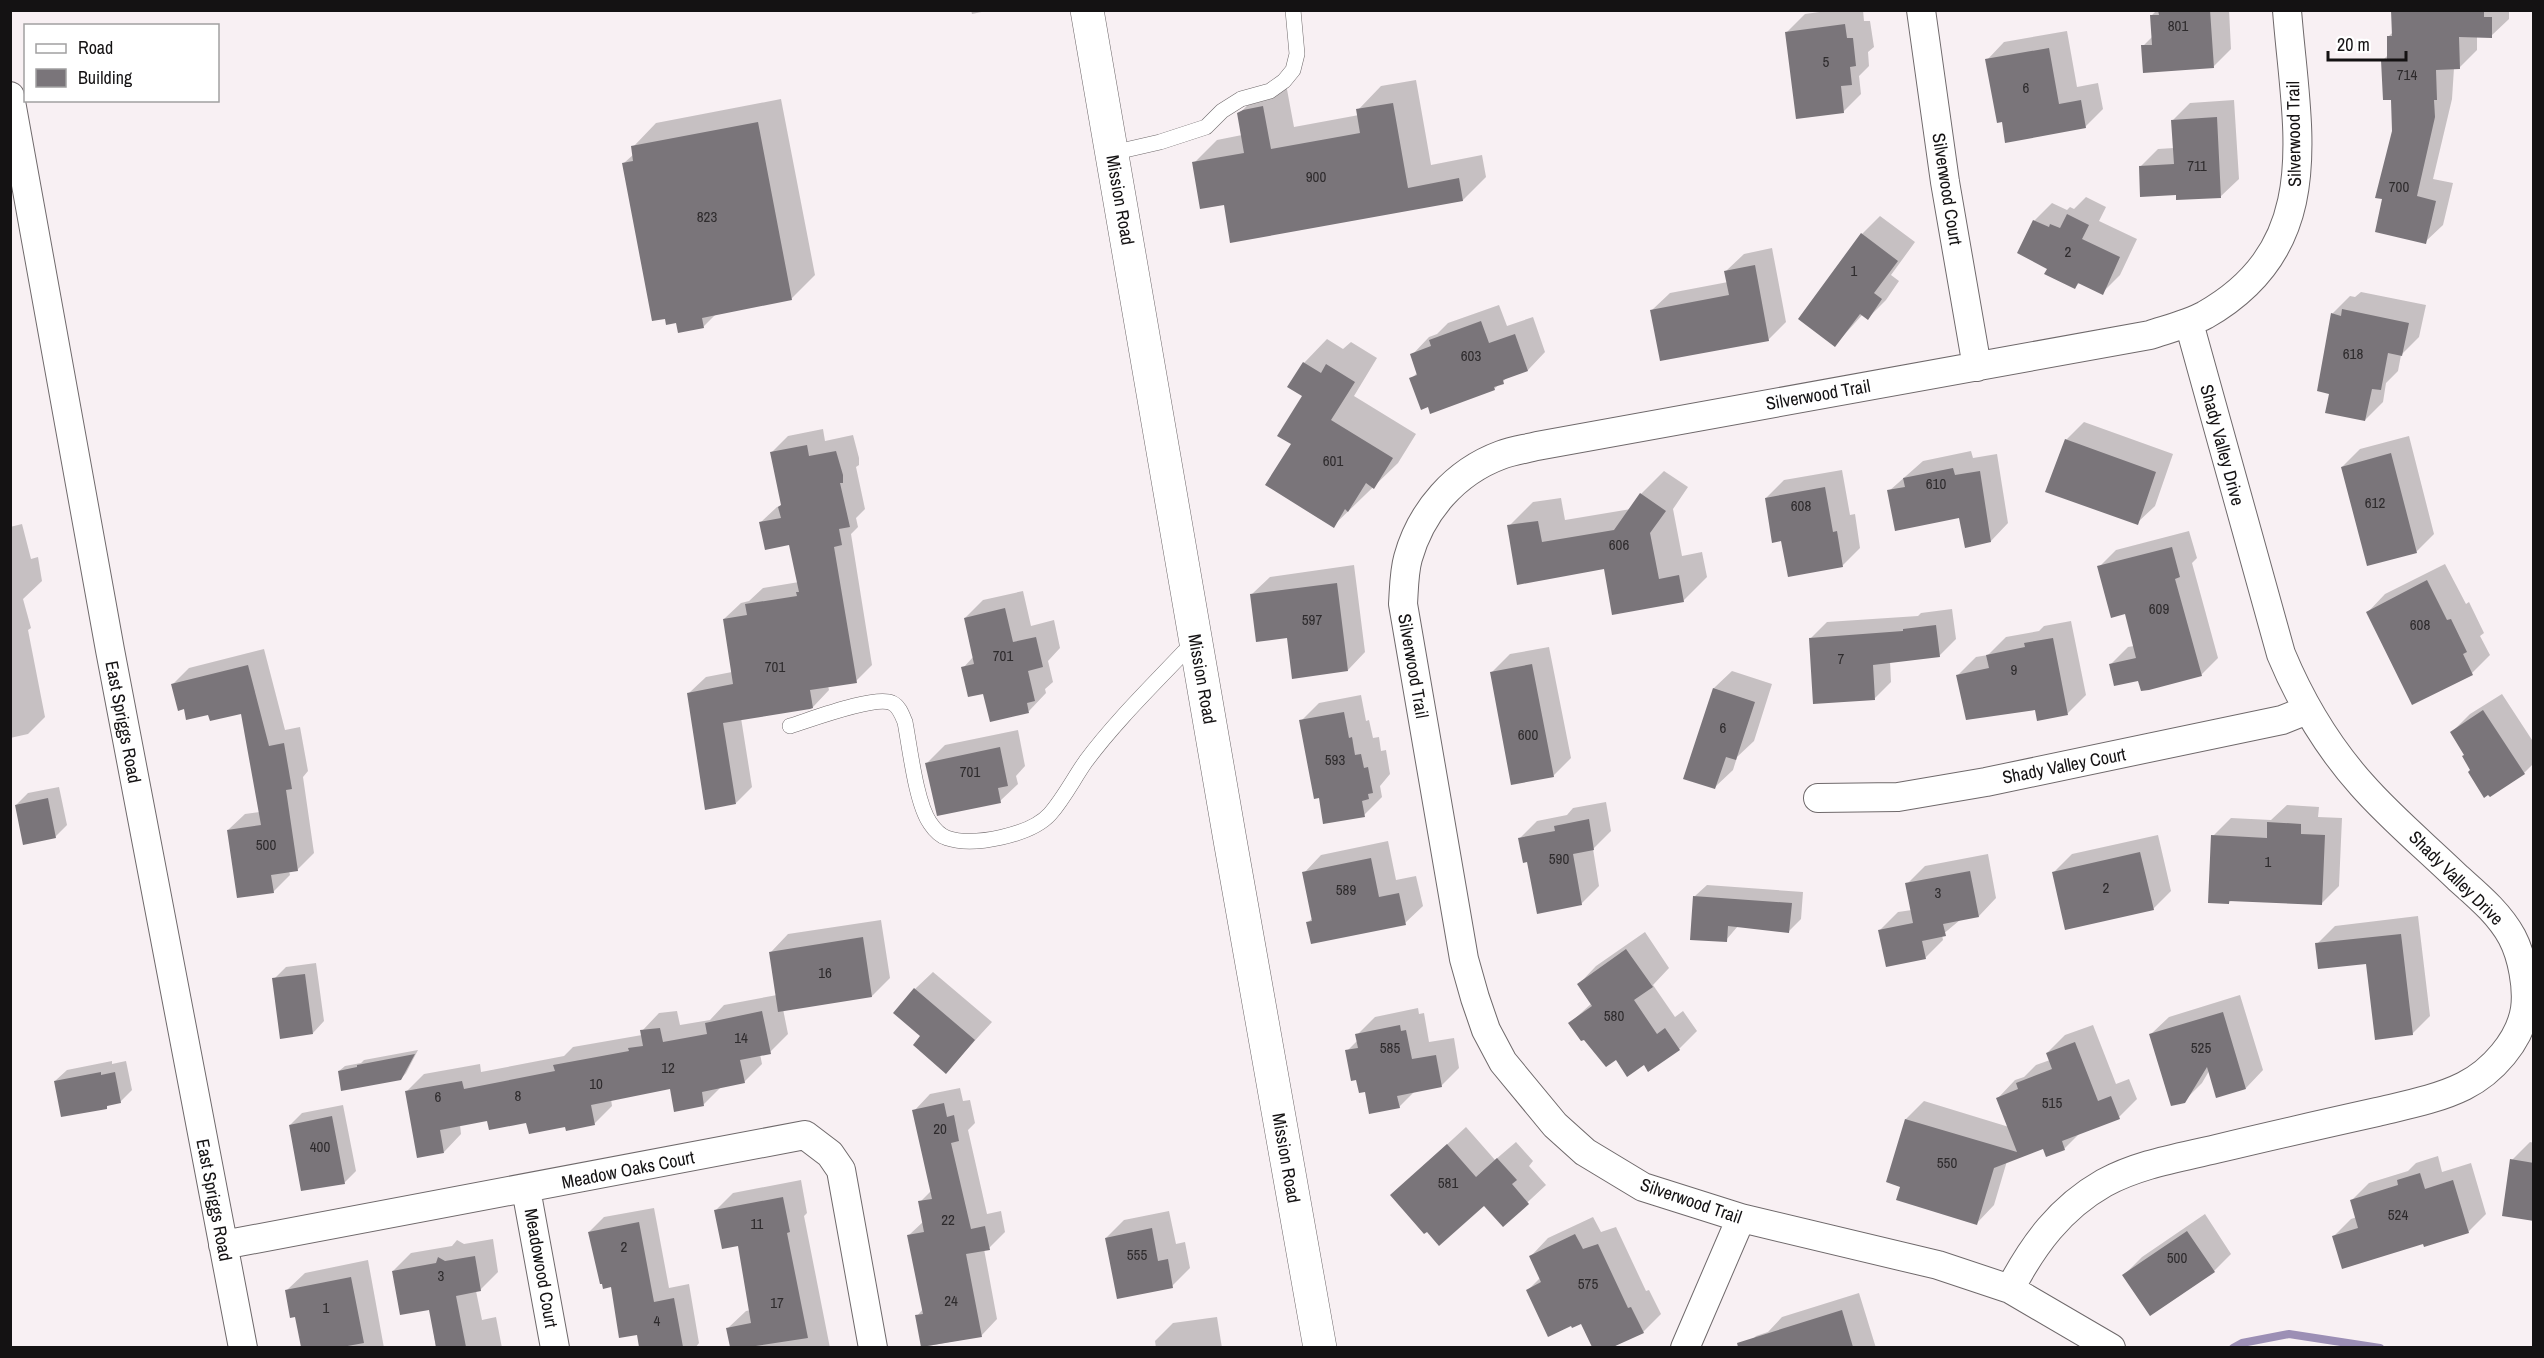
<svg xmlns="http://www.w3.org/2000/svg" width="2544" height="1358" viewBox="0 0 2544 1358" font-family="'Archivo Narrow',sans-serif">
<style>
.shadow{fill:#0003}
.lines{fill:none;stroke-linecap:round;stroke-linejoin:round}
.stream{stroke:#9c8fb5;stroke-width:8}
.building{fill:#7a757a}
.service-casing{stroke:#6f696b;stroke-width:16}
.minor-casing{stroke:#6f696b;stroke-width:30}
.tertiary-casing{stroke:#6f696b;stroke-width:34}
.service{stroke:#fff;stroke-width:15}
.minor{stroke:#fff;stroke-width:28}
.tertiary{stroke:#fff;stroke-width:33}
.labels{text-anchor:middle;stroke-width:5;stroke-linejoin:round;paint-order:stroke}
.number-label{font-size:15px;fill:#2e2b2d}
.street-label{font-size:18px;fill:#141213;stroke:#fff}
</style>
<rect width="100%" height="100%" fill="#f8f0f3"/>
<path class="shadow" d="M971 10H991L972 14Z
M1834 10H1863L1864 21H1870L1874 47 1868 52 1869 66 1859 76 1861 94 1843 112 1787 32 1805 14Z
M2157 10H2229L2231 49 2214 66 2143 46 2153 36 2151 16Z
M2393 10H2509V19L2491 36H2477V50L2459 68H2454L2452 99 2433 179 2453 183 2443 225 2425 242 2384 198 2393 131 2392 99 2382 61 2389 54 2388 37 2393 32Z
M2067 31 2077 87 2098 83 2103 109 2085 127 2003 120 1987 60 2004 42Z
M1416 80 1431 165 1482 155 1486 177 1463 200 1225 203 1194 163 1217 140 1242 135 1239 114 1262 90 1286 84 1294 127 1359 115 1358 110 1381 86Z
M781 99 815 275 791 299 717 313 703 327 624 163 634 154 633 147 656 123Z
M2234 100 2239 179 2221 196 2177 193 2140 167 2158 149 2174 148 2173 120 2190 103Z
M2086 197 2106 207 2099 221 2137 239 2120 275 2102 293 2080 282 2075 287 2049 269 2034 221 2052 203 2067 210 2070 207 2074 209Z
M1880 216 1915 242 1891 275 1899 281 1886 300 1868 318 1863 314 1835 345 1800 318 1862 234Z
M1772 248 1786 322 1768 340 1652 310 1670 293 1728 282 1726 271 1744 254Z
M2361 292 2426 305 2419 337 2401 355 2398 371 2386 383 2383 402 2365 420 2331 393 2332 314 2350 296 2355 297Z
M1499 305 1507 326 1533 317 1545 352 1528 370 1509 376 1494 389 1429 405 1411 379 1418 372 1412 355 1429 337 1437 334 1448 323Z
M1327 339 1343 349 1351 342 1377 358 1354 396 1416 434 1398 463 1333 526 1293 444 1304 396V363Z
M2084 422 2173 454 2155 506 2137 523 2066 440Z
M823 429 825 441 853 435 859 458V465L856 467 865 509 856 518 858 527 851 534 872 665 856 681 828 686 829 690 813 707 741 718 752 787 736 803 689 693 706 677 732 672 724 619 741 603 749 601 763 588 799 582 790 543 760 523 777 507 782 505 771 453 788 436Z
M2409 436 2434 534 2416 552 2342 467 2360 449Z
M1971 451 1973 458 1997 454 2008 523 1991 541 1960 517 1889 491 1923 461Z
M1842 470 1850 515 1855 514 1860 548 1843 565 1783 539 1766 498 1784 480Z
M1664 471 1688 487 1673 509 1682 556 1702 552 1707 577 1683 601 1605 567 1518 583 1509 526 1533 502 1561 498 1565 520 1631 509 1641 494Z
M22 524 31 559 38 557 42 581 23 599 31 628 28 630 45 717 28 734 10 738V527Z
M2189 531 2197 558 2192 563 2218 658 2201 675 2139 679 2111 664 2128 647 2134 646 2126 612 2099 567 2116 550Z
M2445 564 2466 604 2469 602 2484 633 2480 636 2490 655 2472 673 2368 612 2385 594Z
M1354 565 1365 652 1348 670 1252 594 1270 577Z
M1023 591 1031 626 1054 620 1060 648 1048 661 1053 682 1045 689 1046 693 1029 711 984 692 963 668 974 656 965 618 983 600Z
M1952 609 1956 639 1939 656 1890 661 1891 682 1875 698 1810 639 1827 622 1918 616 1921 613Z
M2071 621 2086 695 2068 713 2039 719 2036 708 1958 675 1976 657 1988 655 2006 637 2039 631 2044 626Z
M1549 647 1571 758 1553 776 1492 672 1510 654Z
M264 649 285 730 300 727 308 771 303 777 314 853 297 870 289 871 290 875 273 892 228 830 245 814 260 812 242 712 210 713 185 708 173 684 189 668Z
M1732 671 1772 684 1754 741 1737 757 1733 770 1715 787 1714 688Z
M2502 694 2534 743V763L2524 773 2472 770 2466 755 2452 732 2470 714Z
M1361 695 1366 721 1369 720 1373 738 1379 737 1381 751 1386 750 1390 774 1380 786 1382 797 1364 815 1320 796 1301 721 1319 703Z
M1018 730 1025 766 1016 776 1018 784 1000 801 927 763 945 745Z
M59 787 67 825 55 837 16 805 28 793Z
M1606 802 1611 831 1593 849 1599 886 1581 904 1528 861 1520 838 1537 821 1567 815 1573 808Z
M2287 805 2319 807 2318 817 2342 818 2339 886 2321 904 2232 899 2229 903 2213 836 2231 818 2271 820Z
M2158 835 2171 891 2153 909 2054 872 2072 854Z
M1388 841 1396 880 1416 876 1423 906 1405 923 1308 922 1313 918 1304 873 1321 855Z
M1988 854 1996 898 1979 916 1960 920 1942 935 1943 940 1925 958 1880 930 1898 912 1912 910 1907 884 1925 866Z
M1707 885 1803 892 1801 919 1789 931 1738 926 1726 940 1695 896Z
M2418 916 2430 1016 2412 1034 2368 962 2317 944 2335 926Z
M881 920 890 978 872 996 783 1009 788 1034 770 1052 760 1054 762 1064 744 1082 722 1086 704 1104 671 1087 611 1099 612 1106 594 1124 566 1125 488 1120 460 1125 461 1134 444 1152 406 1092 424 1074 480 1064 481 1072 564 1056 573 1047 642 1035V1031L659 1013 677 1011 680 1025 710 1020 724 1005 777 995 771 952 788 934Z
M1645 932 1669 968 1653 985 1675 1017 1683 1011 1697 1031 1679 1049 1648 1070 1644 1063 1616 1058 1570 1023 1592 1003 1579 984 1596 966Z
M316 963 324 1021 313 1033 274 979 286 967Z
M933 972 992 1022 946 1072 922 1036 915 989Z
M2240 995 2263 1070 2246 1088 2209 1071 2202 1083 2184 1101 2151 1034 2169 1017Z
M1418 1008 1419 1014 1424 1013 1429 1042 1454 1038 1459 1068 1441 1086 1415 1091 1399 1107 1367 1090 1347 1051 1358 1040 1357 1035 1375 1017Z
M2093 1025 2116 1084 2129 1079 2137 1099 2119 1117 2081 1132 2064 1149 2044 1147 2007 1161 1994 1205 1977 1223 1901 1186 1888 1181 1906 1119 1924 1101 2009 1127 1998 1098 2015 1080 2024 1077 2036 1065 2050 1060 2047 1053 2065 1035Z
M418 1050 406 1073 401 1079 339 1071 345 1066 361 1063 364 1060Z
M112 1061V1064L126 1061 132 1090 120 1102 110 1104 106 1107 55 1081 67 1070Z
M960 1088 963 1101 970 1100 975 1123 968 1130 987 1214 1001 1211 1005 1232 989 1248 984 1249 997 1319 981 1336 923 1347 917 1316 924 1308 909 1235 924 1221 920 1202 932 1190 914 1111 930 1094Z
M343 1105 356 1171 344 1183 290 1125 302 1113Z
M1466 1127 1495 1160 1516 1142 1533 1161 1529 1166 1546 1185 1503 1225 1484 1204 1427 1230 1392 1195Z
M2530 1142 2534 1143V1219L2512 1160Z
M2438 1156 2442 1172 2471 1163 2486 1214 2468 1232 2424 1242 2333 1237 2351 1219 2357 1217 2352 1200 2369 1183 2408 1171 2416 1163Z
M801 1180 807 1213 804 1216 830 1348H755L754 1345 731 1347 728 1328 746 1311 751 1310 739 1244 716 1210 733 1193Z
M654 1208 669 1288 689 1284 699 1343 695 1348H640L638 1333 612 1286 603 1282 589 1232 604 1217Z
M1169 1211 1176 1244 1185 1242 1190 1268 1172 1286 1106 1238 1124 1220Z
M2205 1214 2231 1254 2214 1271 2124 1275 2142 1257Z
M1593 1217 1601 1232 1616 1227 1646 1291 1649 1290 1661 1314 1643 1332 1610 1348H1594L1582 1322 1528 1290 1541 1277 1531 1256 1548 1238Z
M493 1239 498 1272 480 1290 476 1291 482 1320 496 1317 502 1348H436L430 1308 393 1271 411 1253 452 1246 457 1240 464 1244Z
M368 1260 384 1348H303L296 1315 287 1290 305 1273Z
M1859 1293 1876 1348H1744L1756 1336 1768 1332 1782 1317Z
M1217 1317 1222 1348H1156L1155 1341 1173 1323Z"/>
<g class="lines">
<path class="stream" d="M2233 1348 2242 1343 2289 1334 2380 1348"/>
</g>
<path class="building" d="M2158 10H2210L2214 68 2143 73 2141 45H2152L2150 15H2159Z
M2391 10H2484V17H2492V38L2459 37 2460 69 2436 70 2437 100H2434L2435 117 2417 196 2436 201 2426 244 2375 232 2382 199 2375 198 2392 131 2391 100H2383L2381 60H2387V36H2392Z
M1845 24 1847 38H1853L1856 66 1850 67 1852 85 1841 86 1844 113 1796 119 1785 32Z
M2049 48 2059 104 2081 100 2086 128 2005 143 2002 122 1997 123 1985 59Z
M1393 103 1408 188 1459 178 1463 201 1230 243 1224 205 1200 209 1192 162 1244 153 1237 113 1243 110 1263 106 1271 149 1360 133 1356 109Z
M2217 117 2221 198 2176 200V195L2140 197 2139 166 2174 164 2171 120Z
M758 122 792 300 702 318 704 328 678 333 676 323 666 325 665 319 652 321 622 163 633 161 631 146Z
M2067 214 2089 225 2082 239 2120 257 2103 295 2078 283 2075 289 2044 274 2047 269 2017 253 2033 220 2049 227 2050 224 2060 228Z
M1861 233 1898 261 1874 293 1882 299 1868 320 1860 314 1835 347 1798 319Z
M1755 265 1769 341 1660 361 1650 310 1729 295 1724 271Z
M2342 309 2409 323 2402 356 2388 353 2381 390 2372 389 2365 421 2325 413 2329 394 2317 391 2331 313 2341 316Z
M1481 321 1489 343 1515 334 1528 371 1503 380 1504 384 1494 387 1495 390 1430 414 1428 407 1421 410 1409 378 1417 375 1410 354 1431 346 1429 340Z
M1303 362 1321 373 1326 364 1355 382 1331 420 1393 458 1374 489 1366 483 1348 512 1345 509 1334 528 1265 485 1291 444 1277 436 1302 396 1287 387Z
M2065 439 2156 472 2138 525 2045 492Z
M807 445 809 456 836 451 843 475V483H840L850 527 839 529 842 545 834 547 857 683 810 690 813 708 810 709 723 723 736 804 705 810 687 693 733 684 723 619 747 615 745 604 797 596 796 592H799L789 545 765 550 759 522 781 518 778 507 781 505 770 452Z
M2391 453 2417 553 2367 566 2341 467Z
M1953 468 1955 475 1980 471 1991 542 1965 548 1959 518 1895 531 1887 490 1905 487 1903 478Z
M1825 487 1833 532 1837 531 1843 567 1788 577 1781 541 1772 543 1765 498Z
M1640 493 1666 511 1650 533 1659 579 1679 575 1684 602 1612 615 1604 569 1517 585 1507 525 1538 521 1542 542 1614 530Z
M2172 547 2180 577 2175 579 2202 676 2149 690 2141 691 2138 681 2114 686 2109 664 2136 658 2125 614 2111 618 2097 566Z
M2427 580 2447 620 2451 619 2467 652 2463 654 2473 675 2412 705 2366 612Z
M1337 583 1348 671 1292 679 1287 638 1256 642 1250 594Z
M1005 608 1013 642 1036 637 1043 667 1028 671 1035 701 1027 703 1029 713 990 722 983 694 968 697 961 667 974 664 964 618Z
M1936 625 1940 657 1873 665 1875 700 1813 704 1809 638 1903 631V629Z
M2053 638 2068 715 2037 721 2035 710 1966 720 1956 675 1989 668 1986 655 2025 647 2024 643Z
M1532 664 1554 777 1511 785 1490 672Z
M248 665 269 746 284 743 292 789 286 790 298 871 271 875 274 893 237 898 227 830 261 825 241 714 210 721 208 715 186 720 184 709 178 711 171 684Z
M1713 688 1755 702 1736 760 1726 757 1715 789 1683 779Z
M2483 710 2525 774 2490 797 2488 795 2484 798 2468 772 2470 770 2462 756 2464 755 2450 732Z
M1344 712 1349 738 1352 737 1355 755 1361 754 1364 768 1368 767 1373 793 1368 794 1369 799 1362 801 1365 817 1323 824 1319 798 1314 799 1299 720Z
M1000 747 1008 786 998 788 1001 803 937 816 925 763Z
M48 798 56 838 23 845 15 805Z
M1589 819 1594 850 1573 854 1582 905 1537 914 1527 862 1523 863 1518 838 1555 831 1554 826Z
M2267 822 2301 824V834L2325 835 2322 905 2229 901V904L2208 903 2211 835 2267 838Z
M2140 852 2154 910 2065 930 2052 872Z
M1371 858 1379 897 1399 893 1406 925 1311 944 1306 922 1312 921 1302 872Z
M1970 871 1979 917 1943 924 1946 936 1922 941 1926 959 1886 967 1878 930 1913 923 1905 883Z
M1693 896 1792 903 1789 933 1728 926 1727 942 1690 940Z
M2401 934 2413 1035 2375 1040 2366 964 2318 969 2315 943Z
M863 937 872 997 778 1012 769 952Z
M1626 949 1653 987 1634 1000 1657 1034 1665 1028 1680 1050 1648 1072 1644 1065 1627 1077 1616 1060 1606 1067 1584 1040 1581 1041 1568 1023 1592 1006 1577 984Z
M305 974 313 1034 280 1039 272 978Z
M914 988 975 1040 946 1074 913 1045 920 1036 893 1013Z
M762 1011 771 1054 740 1060 745 1083 702 1092 704 1106 674 1112 670 1089 591 1105 595 1125 566 1131 565 1127 529 1134 526 1123 489 1130 487 1121 440 1130 444 1153 417 1158 405 1091 462 1081 464 1089 555 1071 553 1065 629 1051 628 1048 643 1046 640 1030 660 1028 663 1042 707 1034 705 1023Z
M2223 1012 2246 1089 2216 1098 2207 1067 2185 1103 2171 1106 2149 1034Z
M1400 1025 1401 1031 1406 1030 1412 1059 1436 1055 1442 1087 1397 1096 1400 1108 1369 1114 1365 1092 1359 1093 1356 1080 1351 1081 1345 1050 1358 1048 1355 1034Z
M2075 1042 2098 1101 2111 1096 2120 1119 2062 1141 2065 1150 2046 1157 2043 1149 1994 1168 1977 1225 1896 1200 1900 1187 1886 1182 1905 1119 2017 1152 1996 1098 2018 1089 2016 1083 2052 1069 2046 1053Z
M415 1054 401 1080 341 1091 338 1071 357 1067V1065Z
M101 1072V1075L115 1072 121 1103 107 1106V1109L61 1117 54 1081Z
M944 1103 947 1117 954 1115 959 1141 951 1143 971 1229 985 1226 990 1250 966 1254 982 1337 921 1347 915 1315 923 1314 907 1235 924 1232 918 1201 932 1199 912 1110Z
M332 1116 345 1184 301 1191 289 1125Z
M1447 1144 1476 1177 1497 1158 1517 1180 1512 1184 1529 1204 1503 1227 1484 1206 1439 1246 1427 1232 1424 1234 1390 1195Z
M2510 1159 2534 1163V1221L2502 1216Z
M2420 1173 2425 1189 2453 1180 2469 1233 2424 1247 2423 1244 2342 1269 2332 1236 2358 1228 2350 1200 2398 1185 2397 1180Z
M783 1197 790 1232 787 1233 808 1338 749 1347H730L726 1328 751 1323 738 1246 722 1249 714 1210Z
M639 1222 654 1302 674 1298 683 1347H639L637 1335 619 1338 611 1287 603 1289 602 1284H600L588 1232Z
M1152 1228 1158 1261 1168 1259 1173 1288 1117 1299 1105 1238Z
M2187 1231 2215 1272 2150 1316 2122 1275Z
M1575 1234 1583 1249 1598 1244 1628 1308 1631 1307 1644 1333 1613 1347H1592L1581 1324 1572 1328 1571 1326 1548 1337 1526 1290 1541 1282 1529 1256Z
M475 1256 481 1291 456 1296 466 1347H436L429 1310 400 1315 392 1271 436 1263 438 1257 445 1261Z
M351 1277 364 1343 342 1347H301L295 1317 290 1318 285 1290Z
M1842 1310 1853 1347H1738L1737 1343Z"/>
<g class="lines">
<g class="service-casing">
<path id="service" d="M1112 153 1160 142 1206 127 1222 111 1241 99 1270 91 1284 81 1293 70 1297 54 1293 10
M790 726C810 720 875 695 892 703 899 706 902 715 905 722 910 748 916 803 930 823 934 829 941 836 947 838 974 847 1031 835 1050 814 1064 798 1074 778 1086 761 1115 722 1151 687 1184 652L1196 643"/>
</g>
<g class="minor-casing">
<path id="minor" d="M1921 10 1945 182 1977 367
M10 96 110 650 243 1348
M1818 798 1898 797 1986 782 2282 720 2307 710
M526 1189 555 1348
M223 1245 805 1135 830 1154 841 1170 873 1348
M2010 1289C2033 1245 2060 1208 2104 1183 2139 1164 2178 1158 2216 1149 2270 1136 2323 1124 2377 1112 2406 1105 2438 1099 2464 1086 2492 1072 2520 1041 2525 1009 2528 987 2522 956 2512 937 2499 913 2477 895 2458 878 2426 847 2391 818 2362 785 2327 746 2301 702 2281 654L2189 323
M1685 1348 1741 1218
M2111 1348 2010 1289 1938 1265 1741 1218 1643 1187 1585 1152 1555 1125 1503 1062 1486 1030 1475 998 1464 959 1403 604C1404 589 1404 572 1408 558 1421 511 1455 472 1501 455 1512 451 1525 449 1537 446L2150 335C2168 329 2188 324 2205 315 2328 245 2296 128 2287 10"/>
</g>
<g class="tertiary-casing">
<path id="tertiary" d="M1087 10 1230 840 1320 1348"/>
</g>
<use href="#service" class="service"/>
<use href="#minor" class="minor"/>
<use href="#tertiary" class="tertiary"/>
</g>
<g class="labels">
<g class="number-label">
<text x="2178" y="31">801</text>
<text x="1826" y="67">5</text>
<text x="2407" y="80">714</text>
<text x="2026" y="93">6</text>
<text x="2197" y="171">711</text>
<text x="1316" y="182">900</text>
<text x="2399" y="192">700</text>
<text x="707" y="222">823</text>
<text x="2068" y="257">2</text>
<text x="1854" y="276">1</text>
<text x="2353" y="359">618</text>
<text x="1471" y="361">603</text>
<text x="1333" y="466">601</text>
<text x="1936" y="489">610</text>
<text x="2375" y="508">612</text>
<text x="1801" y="511">608</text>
<text x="1619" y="550">606</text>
<text x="2159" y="614">609</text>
<text x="1312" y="625">597</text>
<text x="2420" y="630">608</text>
<text x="1003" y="661">701</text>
<text x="1841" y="664">7</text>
<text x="775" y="672">701</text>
<text x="2014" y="675">9</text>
<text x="1723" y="733">6</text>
<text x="1528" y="740">600</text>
<text x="1335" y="765">593</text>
<text x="970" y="777">701</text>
<text x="266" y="850">500</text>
<text x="1559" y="864">590</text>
<text x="2268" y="867">1</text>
<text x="2106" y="893">2</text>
<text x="1346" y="895">589</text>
<text x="1938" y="898">3</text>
<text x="825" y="978">16</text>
<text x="1614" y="1021">580</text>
<text x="741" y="1043">14</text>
<text x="1390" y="1053">585</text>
<text x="2201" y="1053">525</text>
<text x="668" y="1073">12</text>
<text x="596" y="1089">10</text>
<text x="518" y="1101">8</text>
<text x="438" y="1102">6</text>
<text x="2052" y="1108">515</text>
<text x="940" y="1134">20</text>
<text x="320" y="1152">400</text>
<text x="1947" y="1168">550</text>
<text x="1448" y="1188">581</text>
<text x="2398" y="1220">524</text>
<text x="948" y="1225">22</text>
<text x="757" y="1229">11</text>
<text x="624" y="1252">2</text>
<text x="1137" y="1260">555</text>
<text x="2177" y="1263">500</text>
<text x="441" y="1281">3</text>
<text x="1588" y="1289">575</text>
<text x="951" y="1306">24</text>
<text x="777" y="1308">17</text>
<text x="326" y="1313">1</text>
<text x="657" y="1326">4</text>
</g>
<g class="street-label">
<text transform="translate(2294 134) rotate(-91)" y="6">Silverwood Trail</text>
<text transform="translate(1947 189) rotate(81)" y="6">Silverwood Court</text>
<text transform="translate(1120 200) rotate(80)" y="6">Mission Road</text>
<text transform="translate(1818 395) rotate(-10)" y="6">Silverwood Trail</text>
<text transform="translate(2222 445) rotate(75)" y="6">Shady Valley Drive</text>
<text transform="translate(1413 666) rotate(80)" y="6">Silverwood Trail</text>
<text transform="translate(1202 679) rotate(80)" y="6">Mission Road</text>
<text transform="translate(123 722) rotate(79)" y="6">East Spriggs Road</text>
<text transform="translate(2064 766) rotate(-11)" y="6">Shady Valley Court</text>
<text transform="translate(2456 878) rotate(45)" y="6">Shady Valley Drive</text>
<text transform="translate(1286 1158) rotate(80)" y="6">Mission Road</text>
<text transform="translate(628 1170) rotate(-11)" y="6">Meadow Oaks Court</text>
<text transform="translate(214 1200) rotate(79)" y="6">East Spriggs Road</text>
<text transform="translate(1691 1201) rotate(19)" y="6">Silverwood Trail</text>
<text transform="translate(541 1268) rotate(80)" y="6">Meadowood Court</text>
</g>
</g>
<rect width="2544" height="1358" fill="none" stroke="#141213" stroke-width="24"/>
<rect x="24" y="24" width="195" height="78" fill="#ffffff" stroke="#a1a0a1" stroke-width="1.5"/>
<rect x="36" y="44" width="30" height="9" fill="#ffffff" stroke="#a1a0a1" stroke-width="1.5"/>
<text x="78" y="54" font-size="18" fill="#141213">Road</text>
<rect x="36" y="69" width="30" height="18" fill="#7a757a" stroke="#a1a0a1" stroke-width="1.5"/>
<text x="78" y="84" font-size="18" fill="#141213">Building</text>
<path d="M2328 51v9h78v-9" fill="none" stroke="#141213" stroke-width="3"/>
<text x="2337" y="51" font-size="18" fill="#141213" stroke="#ffffff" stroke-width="4.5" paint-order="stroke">20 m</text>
</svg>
